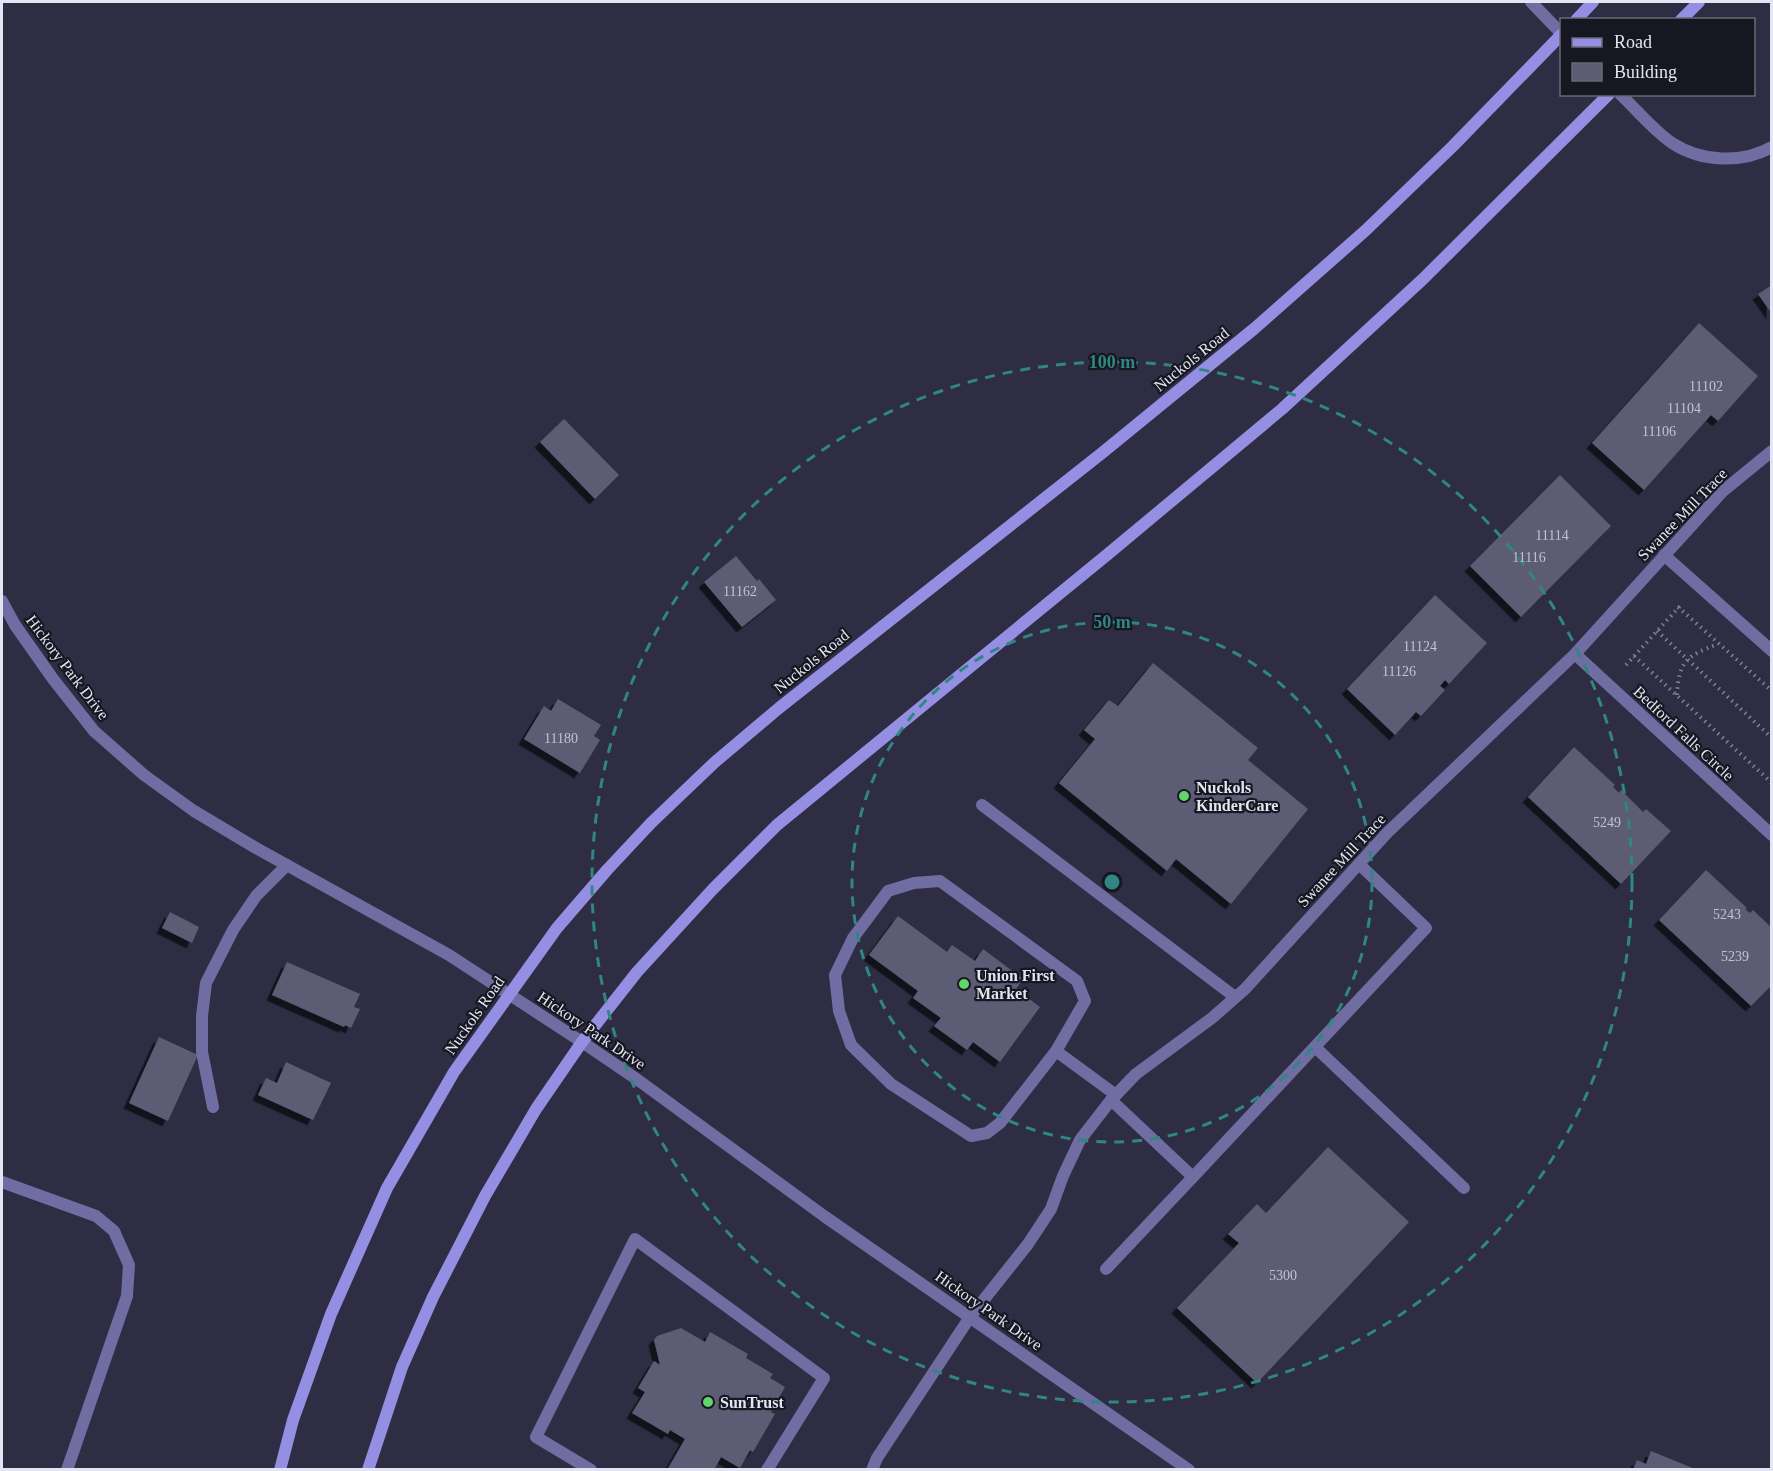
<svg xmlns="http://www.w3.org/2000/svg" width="1773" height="1471" viewBox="0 0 1773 1471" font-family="'Times New Roman',serif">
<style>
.building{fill:#5d5c75;filter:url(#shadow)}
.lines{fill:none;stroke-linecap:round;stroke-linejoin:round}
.path{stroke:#818194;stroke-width:4;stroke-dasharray:1.5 4.5;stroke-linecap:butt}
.service{stroke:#706da3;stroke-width:12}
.minor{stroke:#706da3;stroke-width:12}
.tertiary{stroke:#706da3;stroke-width:12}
.secondary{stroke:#958fe4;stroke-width:12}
.ring{fill:none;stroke:#2f8682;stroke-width:3;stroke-dasharray:10 8}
.poi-dot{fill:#60d56a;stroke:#171721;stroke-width:2}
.labels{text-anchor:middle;stroke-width:4.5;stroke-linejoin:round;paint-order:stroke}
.number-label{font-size:14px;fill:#c2c2d4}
.street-label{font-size:16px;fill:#e4e4f3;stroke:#171721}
.poi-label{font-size:16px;font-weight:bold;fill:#e4e4f3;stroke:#171721;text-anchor:start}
.centre{fill:#2f8682;stroke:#171721;stroke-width:3}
.ring-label{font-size:18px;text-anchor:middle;font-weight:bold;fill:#2f8682;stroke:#171721;stroke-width:4.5;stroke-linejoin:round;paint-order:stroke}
</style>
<defs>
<filter id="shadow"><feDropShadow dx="-5.5" dy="5.5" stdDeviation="0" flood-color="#0009"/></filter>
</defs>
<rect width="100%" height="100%" fill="#2e2d43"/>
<path class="building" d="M1772 285V314L1758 294Z
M1699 323 1758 376 1718 421 1711 415 1644 490 1592 443Z
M564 419 619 475 595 499 540 442Z
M1560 475 1611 526 1521 617 1470 566Z
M736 556 757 581 759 579 776 600 742 627 704 582Z
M1435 595 1487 643 1449 684 1445 680 1440 686 1445 690 1421 716 1416 712 1395 735 1347 689Z
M1153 663 1258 748 1248 760 1308 809 1231 904 1176 859 1167 871 1059 783 1095 739 1084 730 1109 700 1118 706Z
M558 699 601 725 594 736 600 740 580 773 524 739 544 706 551 711Z
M1574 747 1615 785 1613 787 1619 793 1621 790 1643 812 1646 809 1671 831 1621 884 1528 797Z
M1706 870 1747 908 1745 909 1750 913 1753 910 1772 928V985L1751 1006 1659 920Z
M170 912 199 927 192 943 162 928Z
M898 916 947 952 952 945 975 961 983 949 1023 979 1016 989 1040 1007 1000 1062 973 1042 967 1050 934 1026 941 1018 913 998 918 991 869 955Z
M287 962 360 994 354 1007 360 1009 351 1028 345 1025 344 1027 272 995Z
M159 1037 198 1055 168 1121 129 1103Z
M286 1062 331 1083 313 1120 258 1095 266 1078 277 1083Z
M1328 1147 1409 1222 1257 1383 1177 1308 1239 1243 1228 1234 1257 1204 1266 1213Z
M681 1328 705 1342 710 1332 748 1354 746 1358 773 1374 770 1378 785 1387 771 1412 775 1414 753 1452 750 1450 740 1468 721 1457 714 1470H667L685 1439 670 1430 668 1434 632 1413 645 1392 638 1388 654 1361 660 1365 654 1340 657 1336Z
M1651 1451 1695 1469V1470H1633L1637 1460 1646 1464Z"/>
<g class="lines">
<path class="path" d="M1678 607 1772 691
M1657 631 1772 738
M1634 656 1772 783
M1626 665 1680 606
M1677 695C1679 660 1687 656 1718 644"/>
<path class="service" d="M982 805 1235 997
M940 881 1077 981 1085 1001 1056 1051 1000 1123 987 1133 971 1136 891 1084 851 1045 839 1011 835 975 853 938 888 891 914 883Z
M1315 1047 1464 1188
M1056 1051 1116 1095
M213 1107 202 1052V1016L206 983 233 930 256 896 287 865
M1193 1177 1426 928 1359 864
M2 1182 96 1216 114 1231 129 1265 127 1296 67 1470
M1106 1269 1193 1177 1111 1100
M591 1470 536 1437 635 1239 824 1378 767 1470
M872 1470 877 1458 970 1317"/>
<path class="minor" d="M1531 2 1562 34
M1620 94C1637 110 1653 130 1672 143 1701 162 1742 164 1772 147
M1664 555 1772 651
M1575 654 1772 835
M970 1317 1028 1244 1051 1209 1063 1176 1080 1140 1111 1100 1136 1074 1212 1018 1245 989 1387 833 1575 654 1723 491 1772 451"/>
<path class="tertiary" d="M2 601 15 625 53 679 94 731 144 775 194 811 256 848 449 955 582 1042 638 1080 824 1216 1189 1470"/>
<path class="secondary" d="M1576 20 1593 2
M1681 20 1699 2
M280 1470 293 1420 331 1314 387 1188 454 1072 557 928 607 870 651 823 715 762 779 708 1102 453 1255 328 1366 230 1453 146 1562 34
M368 1470 402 1367 433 1297 485 1196 536 1109 582 1042 637 972 713 889 777 825 1108 554 1282 409 1423 279 1609 94"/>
</g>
<g class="ring">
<circle cx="1112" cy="882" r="260"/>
<circle cx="1112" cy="882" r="520"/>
</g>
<g class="poi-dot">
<circle cx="1184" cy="796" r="6"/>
<circle cx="964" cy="984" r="6"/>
<circle cx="708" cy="1402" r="6"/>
</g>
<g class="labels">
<g class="number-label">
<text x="1706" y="391">11102</text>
<text x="1684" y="413">11104</text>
<text x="1659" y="436">11106</text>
<text x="1552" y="540">11114</text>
<text x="1529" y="562">11116</text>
<text x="740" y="596">11162</text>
<text x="1420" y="651">11124</text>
<text x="1399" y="676">11126</text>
<text x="561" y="743">11180</text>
<text x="1607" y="827">5249</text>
<text x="1727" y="919">5243</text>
<text x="1735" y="961">5239</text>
<text x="1283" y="1280">5300</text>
</g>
<g class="street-label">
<text transform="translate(1191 359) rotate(-39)" y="6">Nuckols Road</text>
<text transform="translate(1682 514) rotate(-46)" y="6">Swanee Mill Trace</text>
<text transform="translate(811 661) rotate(-39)" y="6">Nuckols Road</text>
<text transform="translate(68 667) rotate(53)" y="6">Hickory Park Drive</text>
<text transform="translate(1684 733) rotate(43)" y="6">Bedford Falls Circle</text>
<text transform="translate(1341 860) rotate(-47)" y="6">Swanee Mill Trace</text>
<text transform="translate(474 1015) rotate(-55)" y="6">Nuckols Road</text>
<text transform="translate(592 1030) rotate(34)" y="6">Hickory Park Drive</text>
<text transform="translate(989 1310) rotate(35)" y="6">Hickory Park Drive</text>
</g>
<g class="poi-label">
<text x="1196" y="793">Nuckols<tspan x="1196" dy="18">KinderCare</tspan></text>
<text x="976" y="981">Union First<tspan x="976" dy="18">Market</tspan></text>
<text x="720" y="1408">SunTrust</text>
</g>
</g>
<circle cx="1112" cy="882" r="9" class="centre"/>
<g class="ring-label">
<text x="1112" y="368">100 m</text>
<text x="1112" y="628">50 m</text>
</g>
<rect width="1773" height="1471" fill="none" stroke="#e4e4f3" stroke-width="6"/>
<rect x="1560" y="18" width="195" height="78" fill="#171721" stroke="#696975" stroke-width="1.5"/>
<rect x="1572" y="38" width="30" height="9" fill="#958fe4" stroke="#696975" stroke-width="1.5"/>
<text x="1614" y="48" font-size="18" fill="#e4e4f3">Road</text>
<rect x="1572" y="63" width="30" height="18" fill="#5d5c75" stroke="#696975" stroke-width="1.5"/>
<text x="1614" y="78" font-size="18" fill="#e4e4f3">Building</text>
</svg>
